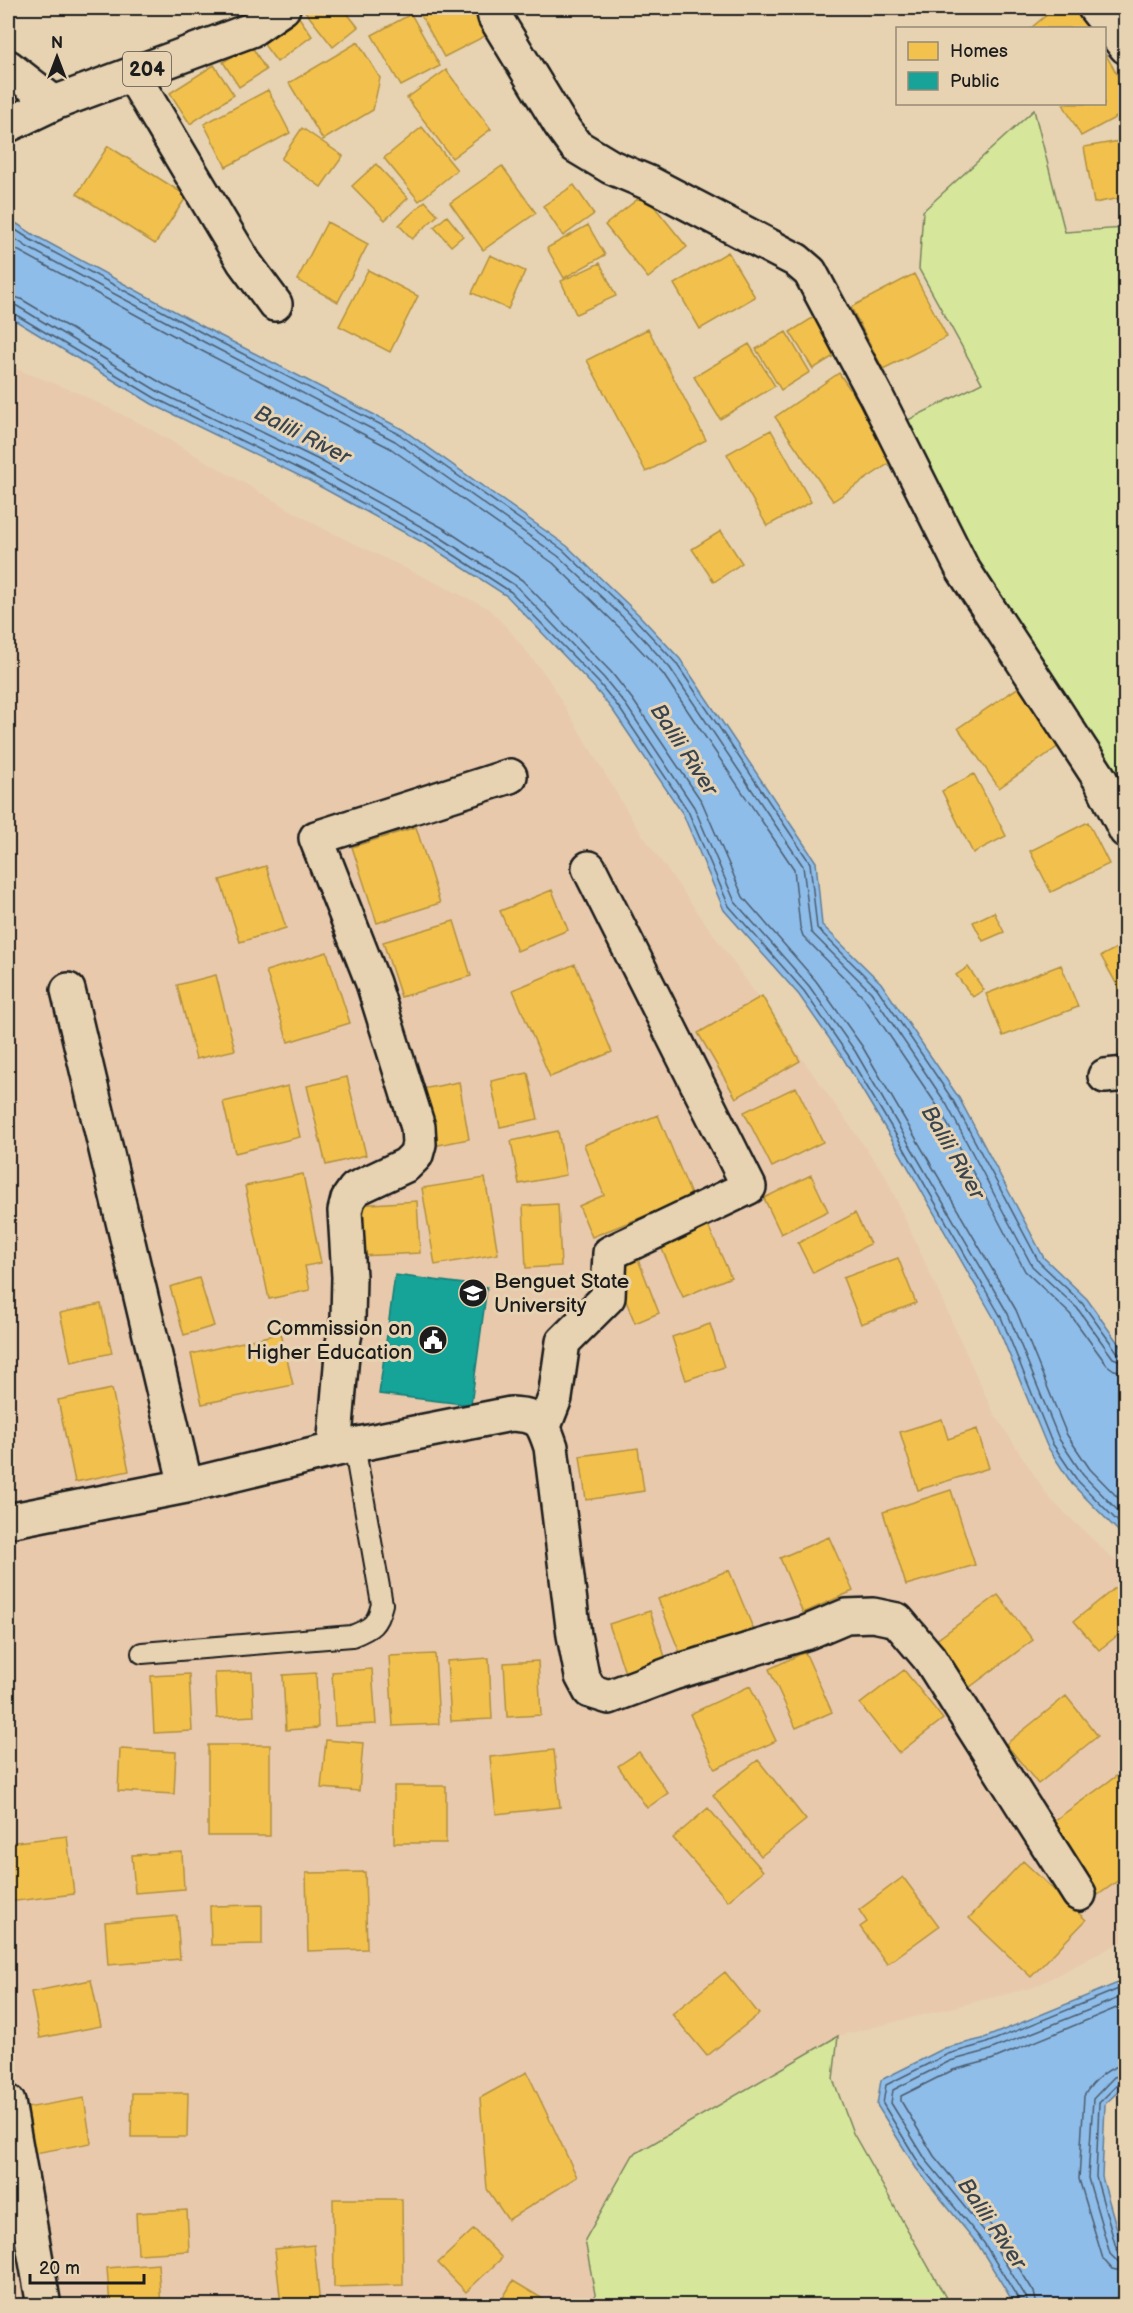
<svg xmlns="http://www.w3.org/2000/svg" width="1133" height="2313" viewBox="0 0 1133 2313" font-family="'Balsamiq Sans',sans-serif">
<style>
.built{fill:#e8c9ac}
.green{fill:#d6e79b;stroke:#79825c;stroke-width:1.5}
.water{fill:#8fbde9;stroke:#617d97;stroke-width:1.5}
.homes{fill:#f2c14e;stroke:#b2903f;stroke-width:1.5}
.public{fill:#17a398;stroke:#187a73;stroke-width:1.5}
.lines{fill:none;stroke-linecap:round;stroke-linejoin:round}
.shore{stroke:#4a5c6e;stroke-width:1.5}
.service-casing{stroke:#1c1c1c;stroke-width:24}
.minor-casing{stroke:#1c1c1c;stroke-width:38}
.trunk-casing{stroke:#1c1c1c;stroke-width:38}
.service{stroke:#e7d3b2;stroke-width:20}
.minor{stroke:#e7d3b2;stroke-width:33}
.trunk{stroke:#e7d3b2;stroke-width:33}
.labels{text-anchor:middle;stroke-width:6;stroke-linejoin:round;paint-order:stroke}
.shield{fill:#e7d3b2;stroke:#595349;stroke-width:1.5}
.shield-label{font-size:20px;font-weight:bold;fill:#1c1c1c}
.poi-label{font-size:21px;fill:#1c1c1c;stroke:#e7d3b2;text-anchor:start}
.water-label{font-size:22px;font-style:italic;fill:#39444f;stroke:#e7d3b2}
</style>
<rect width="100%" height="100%" fill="#e7d3b2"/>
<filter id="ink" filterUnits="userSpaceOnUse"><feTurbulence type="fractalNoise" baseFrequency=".0167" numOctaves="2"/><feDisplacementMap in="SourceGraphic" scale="12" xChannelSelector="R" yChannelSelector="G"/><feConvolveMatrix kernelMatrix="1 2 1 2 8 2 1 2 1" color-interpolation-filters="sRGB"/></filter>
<g filter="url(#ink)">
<path class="built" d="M8 366 76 392 143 425 320 527 488 608 509 630 547 677 636 826 885 1175 992 1410 1049 1498 1125 1570V1940L1034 1987 838 2036 833 2079 853 2133 950 2305H8Z"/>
<path class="green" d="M1034 110 1065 232 1125 228V802L1019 624 966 555 902 423 982 383 919 269 923 211Z
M838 2036 833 2079 853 2133 950 2305H597L585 2240 633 2155Z"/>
<path class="water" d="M8 218 34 235 213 332 402 429 567 546 638 614 680 659 816 862 822 925 881 983 959 1098 1044 1258 1087 1299 1125 1353V1538L1072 1484 1047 1446 995 1320 897 1148 843 1058 799 995 724 910 683 814 614 712 594 687 507 596 431 547 308 480 152 404 8 316Z
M1125 1980V2085L1105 2104 1102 2177 1125 2257V2305H1015L979 2246 916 2168 877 2105 881 2080 945 2048 982 2039Z"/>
<path class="homes" d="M308 8H343L358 27 333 47 304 10Z
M417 8H475L489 34 444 57Z
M1055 8H1082L1100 28H1031Z
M411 14 440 66 401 86 372 35Z
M298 16 312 36 277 62 262 42Z
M358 42 380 78 373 110 323 140 289 83Z
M251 45 266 70 239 87 223 62Z
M1106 55 1126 90V112L1081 136 1063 104H1104V56Z
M214 65 234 95 190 124 170 93Z
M446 70 491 129 452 158 407 98Z
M268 90 290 133 226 167 204 124Z
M422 127 457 170 419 201 384 158Z
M302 128 343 156 321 187 281 159Z
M1126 140V197L1094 203 1084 147Z
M108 146 187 196 155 244 77 194Z
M376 164 408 198 385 220 352 186Z
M502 166 536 213 483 250 450 203Z
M574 185 594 214 563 236 543 206Z
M644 194 687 247 648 278 605 225Z
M425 201 438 215 412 239 399 225Z
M447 216 463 236 451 246 434 227Z
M327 222 368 244 338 302 297 280Z
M588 225 605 255 564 278 547 248Z
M728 252 755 297 700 329 674 284Z
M490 255 525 271 508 309 472 293Z
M600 263 616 296 576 314 561 281Z
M368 270 418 296 390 352 339 326Z
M914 274 947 337 883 369 851 307Z
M822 312 845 349 813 369 790 332Z
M648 329 706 440 646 472 587 360Z
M786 332 810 372 781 390 756 349Z
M749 344 775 386 720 419 694 377Z
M839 373 897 458 833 501 775 417Z
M771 430 811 502 767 526 727 454Z
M721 531 742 563 714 582 692 549Z
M1025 683 1066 741 999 788 958 728Z
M974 774 1006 836 973 853 942 791Z
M1088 822 1109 864 1051 892 1030 851Z
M416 827 440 903 377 923 352 847Z
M266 866 286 928 240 942 220 880Z
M552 890 568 930 517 951 500 911Z
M994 912 1004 932 983 941 973 922Z
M454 921 471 976 401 997 383 942Z
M1126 943V1001L1101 956Z
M327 952 350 1023 288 1042 266 971Z
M575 964 612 1052 550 1077 513 990Z
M1061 965 1078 1007 1003 1036 986 994Z
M968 967 984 990 973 997 956 975Z
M216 975 235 1050 196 1059 177 985Z
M762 996 800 1061 736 1098 698 1033Z
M528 1073 538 1119 500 1127 491 1081Z
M347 1077 366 1155 326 1165 307 1086Z
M459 1082 469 1139 428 1147 417 1090Z
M288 1086 300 1137 235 1153 223 1102Z
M796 1087 823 1142 772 1167 744 1112Z
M658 1115 692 1197 592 1237 579 1206 604 1195 584 1145Z
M558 1131 566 1175 519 1184 511 1141Z
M303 1174 321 1263 305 1266 310 1290 269 1299 245 1186Z
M811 1175 828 1211 781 1234 764 1198Z
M485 1178 498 1254 435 1265 422 1188Z
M417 1201 420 1253 360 1256 357 1205Z
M558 1204 561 1266 526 1268 523 1206Z
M855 1213 870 1244 813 1273 798 1243Z
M705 1219 731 1277 683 1297 658 1240Z
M898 1258 916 1303 861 1324 843 1278Z
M638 1259 659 1313 635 1323 613 1269Z
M199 1278 214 1326 184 1335 170 1287Z
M101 1304 112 1353 71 1362 60 1313Z
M710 1324 724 1367 686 1380 672 1337Z
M281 1333 293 1385 202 1404 191 1354Z
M112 1389 129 1471 75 1482 58 1400Z
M942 1419 948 1439 977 1429 989 1468 918 1490 900 1432Z
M638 1448 644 1491 586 1500 580 1456Z
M951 1490 975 1565 906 1585 883 1512Z
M829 1537 853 1591 803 1613 780 1558Z
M729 1570 753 1628 682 1658 658 1599Z
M1126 1579V1629L1099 1650 1074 1621Z
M998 1595 1033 1640 966 1690 931 1644Z
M650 1611 669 1669 628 1682 609 1624Z
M805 1652 832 1712 796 1728 769 1669Z
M435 1654 439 1724 393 1726 389 1656Z
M489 1658 492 1719 451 1721 447 1661Z
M538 1661 541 1715 507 1717 504 1663Z
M372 1669 376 1724 335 1726 332 1672Z
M904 1670 943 1719 899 1753 860 1704Z
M252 1672 254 1716 217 1718 215 1673Z
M316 1673 318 1728 286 1730 283 1675Z
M189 1674 192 1731 154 1733 151 1676Z
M750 1686 776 1741 715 1769 690 1714Z
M1066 1696 1098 1736 1038 1784 1006 1744Z
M326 1740 363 1743 359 1791 321 1788Z
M208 1745H270V1836H208Z
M120 1749 176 1752 174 1794 118 1791Z
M554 1750 560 1807 496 1814 490 1757Z
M639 1752 668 1793 647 1808 618 1766Z
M758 1760 806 1820 761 1856 713 1795Z
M1126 1769V1875L1098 1895 1047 1826Z
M394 1786H446V1843H394Z
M708 1808 763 1871 728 1901 673 1838Z
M67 1836 74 1894 8 1902V1843Z
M182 1852 184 1889 135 1893 132 1855Z
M1023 1861 1086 1920 1031 1977 969 1918Z
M365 1872 367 1949 308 1951 306 1873Z
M903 1877 939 1926 887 1964 860 1927 867 1922 859 1910Z
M262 1905V1944L211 1945 210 1906Z
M177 1916 180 1959 108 1965 105 1922Z
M725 1972 759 2014 707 2056 672 2014Z
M91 1980 101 2026 40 2038 31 1992Z
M527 2072 577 2177 508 2220 487 2189 480 2098Z
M132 2093H188L187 2137H131Z
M84 2098 91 2143 24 2155 15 2110Z
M333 2199H402L403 2285 334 2287Z
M187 2210 189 2251 138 2254 136 2213Z
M474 2229 502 2258 466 2292 438 2263Z
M314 2245 320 2306H281L275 2249Z
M158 2264 161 2306H110L107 2268Z
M513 2281 543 2299 539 2306H498Z"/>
<path class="public" d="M395 1275 487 1287 471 1405 379 1394Z"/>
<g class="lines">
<path class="shore" d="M8 225 31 240 210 337 399 434 563 550 634 618 676 663 810 863 817 928 877 988 954 1102 1039 1262 1082 1303 1118 1353 1126 1355
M8 234 27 247 206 343 395 441 558 556 629 623 670 668 803 866 811 932 871 992 947 1105 1032 1266 1077 1308 1113 1358 1126 1363
M8 245 202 351 390 448 553 563 622 630 663 674 794 869 800 927 803 936 864 998 940 1110 1025 1271 1070 1314 1107 1365 1114 1370 1126 1372
M8 295 21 299 163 384 319 460 443 528 522 580 611 672 633 700 702 802 743 897 816 981 862 1046 1016 1310 1067 1435 1090 1469 1126 1506
M8 304 17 306 159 392 315 468 438 536 516 586 604 678 626 705 694 807 735 902 809 986 855 1051 1008 1314 1059 1439 1083 1475 1126 1519
M8 312 13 313 155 398 311 475 434 542 511 592 599 683 620 709 688 811 729 906 804 991 848 1055 902 1145 1001 1317 1052 1443 1077 1480 1126 1530
M1126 2065C1109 2065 1092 2082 1084 2096L1079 2179 1103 2259 1112 2269 1126 2272
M1126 2074 1114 2077 1093 2099 1088 2178 1110 2254 1117 2261 1126 2263
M1126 2081 1119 2083 1099 2103 1096 2177 1117 2251 1120 2255H1126
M1020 2306 1019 2300 984 2243 920 2165 883 2104 886 2085 948 2054 984 2044 1126 1986
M1028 2306 1026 2297 990 2238 926 2160 891 2103 893 2090 950 2061 987 2051 1126 1995
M1037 2306 1034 2292 997 2233 934 2156 901 2101V2096L953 2070 991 2060 1126 2004"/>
<g class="service-casing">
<path id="service" d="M142 1653 352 1636C372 1628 377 1625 382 1604L354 1445"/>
</g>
<g class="minor-casing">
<path id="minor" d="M493 8 495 17 560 124 576 146 611 167 649 183 796 260 810 272 875 394 962 568 1100 779 1126 831
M1095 8 1126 47
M8 67 54 103
M132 74 244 262 275 304
M68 990 186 1486
M1105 1076 1126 1074
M544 1426 555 1398 563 1342 608 1297 610 1253 749 1187 589 868
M334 1449 343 1343 348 1319 349 1277 345 1211 348 1199 355 1189 406 1165 416 1155 419 1144 418 1127 373 983 316 838 510 776
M8 1521 186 1486 354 1445 511 1414C540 1416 542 1420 551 1447L574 1635 582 1676 590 1691 609 1697 673 1673 808 1632 846 1616 873 1615 897 1620 930 1659 1079 1894
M8 2102 44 2306"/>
</g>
<g class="trunk-casing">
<path id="trunk" d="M8 125 54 103 251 30 283 8"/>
</g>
<use href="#service" class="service"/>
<use href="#minor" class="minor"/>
<use href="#trunk" class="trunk"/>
</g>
</g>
<defs>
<g id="university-disc" transform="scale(1.5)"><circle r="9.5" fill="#1c1c1c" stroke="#e7d3b2"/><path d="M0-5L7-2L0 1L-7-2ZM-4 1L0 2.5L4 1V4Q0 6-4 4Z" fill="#fff"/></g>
<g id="civic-disc" transform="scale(1.5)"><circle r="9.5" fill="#1c1c1c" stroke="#e7d3b2"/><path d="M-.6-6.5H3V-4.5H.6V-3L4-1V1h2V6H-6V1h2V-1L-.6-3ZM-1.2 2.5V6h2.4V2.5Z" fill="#fff"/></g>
</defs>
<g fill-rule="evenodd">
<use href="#university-disc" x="473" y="1293"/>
<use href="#civic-disc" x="433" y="1340"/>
</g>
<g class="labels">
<rect class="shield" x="123" y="52" width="48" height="34" rx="4.5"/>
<g class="shield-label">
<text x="147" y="76">204</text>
</g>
<g class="poi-label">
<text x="494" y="1288">Benguet State<tspan x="494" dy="24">University</tspan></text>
<text x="412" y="1335" text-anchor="end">Commission on<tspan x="412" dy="24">Higher Education</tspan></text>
</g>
<g class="water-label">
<text transform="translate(303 434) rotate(27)" y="8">Balili River</text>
<text transform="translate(685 749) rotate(57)" y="8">Balili River</text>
<text transform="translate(954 1152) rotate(60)" y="8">Balili River</text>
<text transform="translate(993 2223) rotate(56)" y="8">Balili River</text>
</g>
</g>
<rect width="1133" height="2313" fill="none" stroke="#e7d3b2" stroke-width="30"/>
<rect x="15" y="15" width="1103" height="2283" fill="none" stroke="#1c1c1c" stroke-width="2" filter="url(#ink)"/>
<rect x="896" y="27" width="210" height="78" fill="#e7d3b2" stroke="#968a76" stroke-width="1.5"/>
<rect x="908" y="42" width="30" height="18" fill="#f2c14e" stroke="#968a76" stroke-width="1.5"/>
<text x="950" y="57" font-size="18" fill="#1c1c1c">Homes</text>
<rect x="908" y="72" width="30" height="18" fill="#17a398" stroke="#968a76" stroke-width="1.5"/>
<text x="950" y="87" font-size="18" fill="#1c1c1c">Public</text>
<g transform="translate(57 57)" stroke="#e7d3b2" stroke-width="4.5" paint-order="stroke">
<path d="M0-4.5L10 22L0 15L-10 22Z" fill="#1c1c1c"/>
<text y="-9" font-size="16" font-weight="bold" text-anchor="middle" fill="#1c1c1c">N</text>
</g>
<path d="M30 2274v9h114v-9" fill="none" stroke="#1c1c1c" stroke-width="3"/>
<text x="39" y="2274" font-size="18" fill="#1c1c1c" stroke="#e7d3b2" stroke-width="4.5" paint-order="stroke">20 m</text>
</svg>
